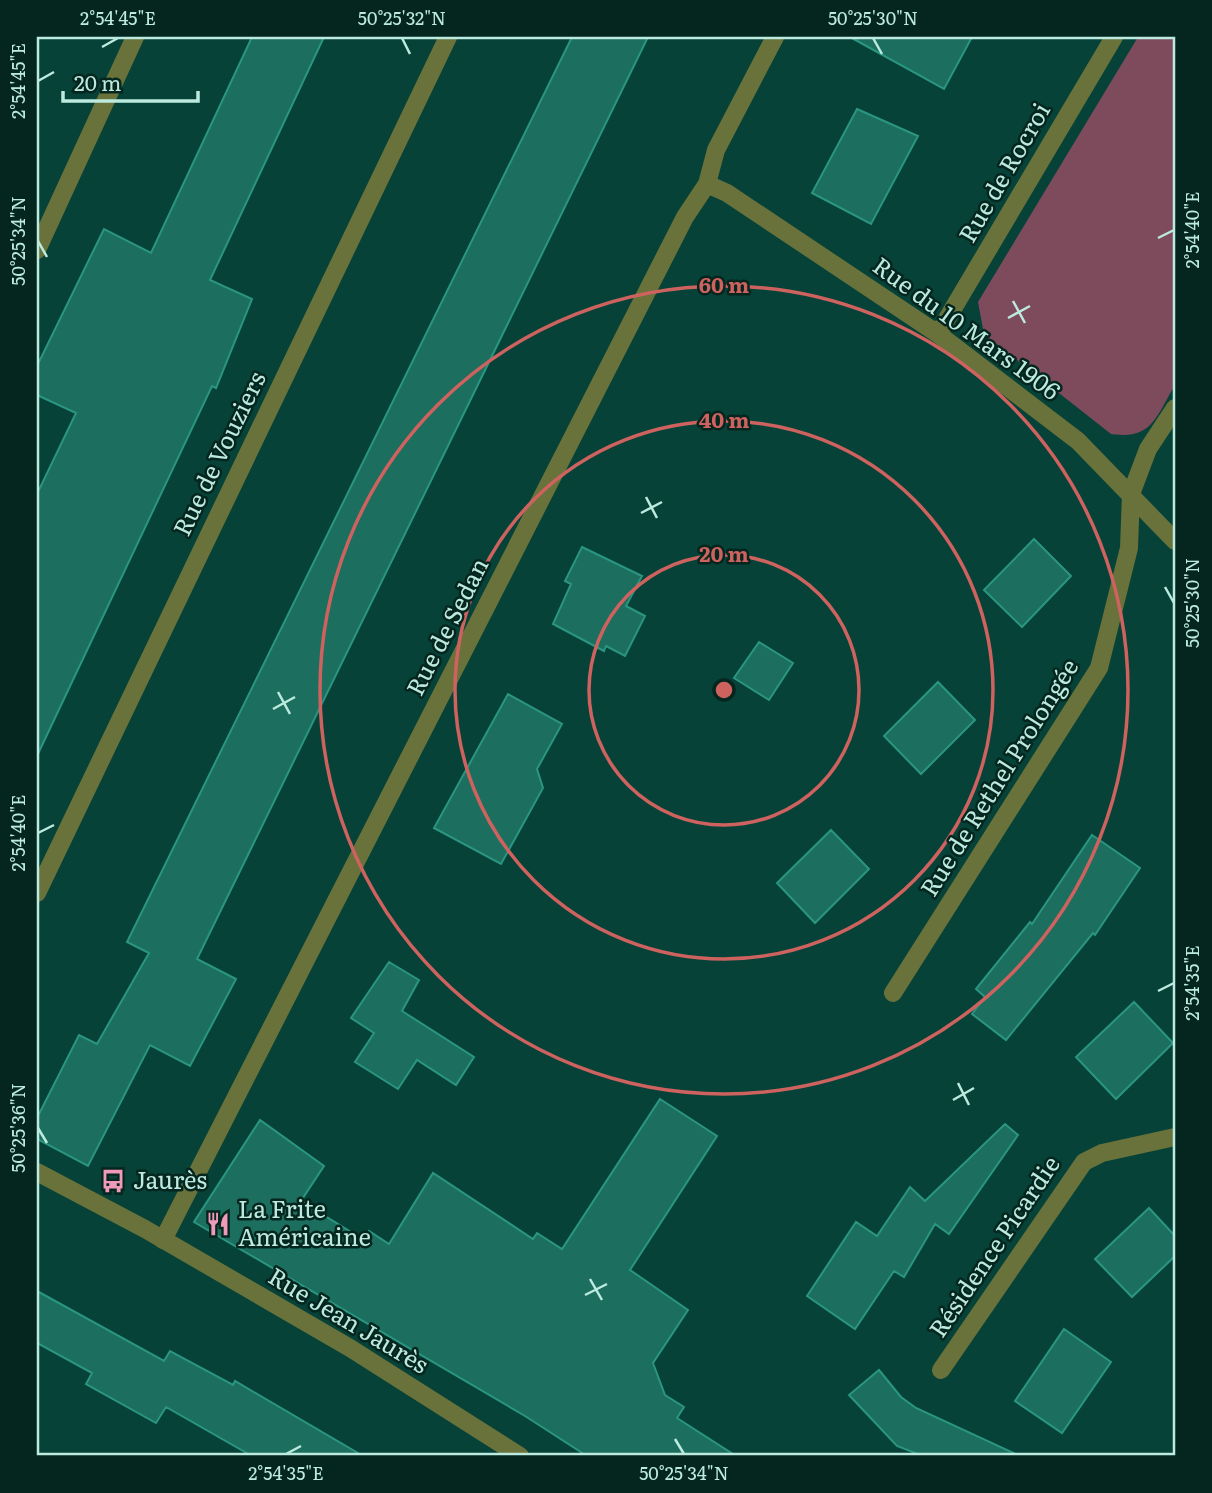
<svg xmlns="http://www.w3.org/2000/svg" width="1212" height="1493" viewBox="0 0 1212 1493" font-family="Literata,serif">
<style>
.green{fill:#7e4b5d}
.building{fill:#1c6e5e;stroke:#2a9681;stroke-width:2}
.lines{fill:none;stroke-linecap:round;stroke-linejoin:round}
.minor{stroke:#69723a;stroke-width:18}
.tertiary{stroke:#69723a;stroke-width:18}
.ticks{fill:none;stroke:#bceade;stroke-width:2.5}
.ring{fill:none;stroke:#ce625f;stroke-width:3.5}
.labels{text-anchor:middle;stroke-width:5;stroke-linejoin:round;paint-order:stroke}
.street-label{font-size:24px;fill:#bceade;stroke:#05261f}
.poi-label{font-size:24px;fill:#bceade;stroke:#05261f;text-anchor:start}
.centre{fill:#ce625f;stroke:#05261f;stroke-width:3.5}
.ring-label{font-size:21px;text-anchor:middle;font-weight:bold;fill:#ce625f;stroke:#05261f;stroke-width:5;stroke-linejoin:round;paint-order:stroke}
.neatline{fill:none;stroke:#bceade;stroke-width:2.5}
.ticks-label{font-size:18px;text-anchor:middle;fill:#bceade}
</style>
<rect width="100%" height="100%" fill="#064238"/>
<path class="green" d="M1138 37H1175V385C1156 416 1153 440 1111 434L984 334 978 302Z"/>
<path class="building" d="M252 37H324L210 280 252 299 216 388 212 386 37 756V494L76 413 37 395V366L104 229 151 253Z
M572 37H648L197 959 236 979 190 1066 150 1045 88 1166 37 1139V1118L79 1035 97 1044 149 953 127 942Z
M850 37H972L944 89Z
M857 109 918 136 871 224 812 193Z
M1034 539 1071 576 1022 627 984 590Z
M582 547 642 576 626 606 645 616 625 656 606 646 604 651 553 624 571 584 565 581Z
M759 642 793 663 769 700 734 678Z
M938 682 975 720 921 774 884 736Z
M508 694 562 724 537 769 543 788 501 864 434 828Z
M831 830 869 869 815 923 777 883Z
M1092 835 1140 868 1095 935 1093 933 1006 1040 972 1014 985 997 976 989 1030 922 1032 924Z
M389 962 419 980 402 1011 474 1057 456 1085 417 1060 398 1089 355 1062 374 1033 351 1018Z
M1134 1002 1173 1043 1116 1099 1076 1057Z
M660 1099 717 1136 630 1270 688 1310 653 1363 665 1395 684 1407 677 1418 736 1456H587L525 1416 194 1222 260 1120 324 1166 301 1201 364 1240 369 1231 389 1244 433 1173 533 1239 537 1233 562 1249Z
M1005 1124 1018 1135 949 1234 935 1224 904 1277 894 1271 855 1329 807 1296 856 1222 877 1236 910 1187 925 1201Z
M1149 1208 1175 1236V1256L1132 1297 1095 1259Z
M37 1291 164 1361 170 1351 233 1385 235 1381 363 1456H252L166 1407 156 1423 86 1384 92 1373 37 1343Z
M1064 1329 1111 1362 1062 1433 1015 1401Z
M879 1370 901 1397 916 1408 1020 1456H923L897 1446 849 1395Z"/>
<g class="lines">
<path class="minor" d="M707 184 727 193 938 334 1078 441 1175 541
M37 250 135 37
M938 334 1114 37
M37 893 448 37
M893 993 1099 668 1129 548 1131 494 1148 449 1175 408
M163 1240 685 217 707 184 716 150 775 37
M941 1370 1084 1162 1102 1153 1175 1137"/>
<path class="tertiary" d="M37 1172 145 1229 350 1348 520 1456"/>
</g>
<path class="ticks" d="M402 38 410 54M873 38 882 54M102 47 118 38M38 81 54 72M1158 238 1174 230M38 241 47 257M1013 301 1025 323M1008 318 1030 306M646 497 657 518M641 513 662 502M1165 587 1174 603M278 692 290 714M273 709 295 697M38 833 54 825M1158 991 1174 983M958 1083 969 1105M953 1100 974 1088M38 1128 47 1143M590 1279 602 1300M585 1295 607 1284M675 1439 684 1454M286 1454 301 1446"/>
<g class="ring">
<circle cx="724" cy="690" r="135"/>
<circle cx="724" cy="690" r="269"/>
<circle cx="724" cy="690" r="404"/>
</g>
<defs>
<g id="bus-bare" transform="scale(1.89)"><path d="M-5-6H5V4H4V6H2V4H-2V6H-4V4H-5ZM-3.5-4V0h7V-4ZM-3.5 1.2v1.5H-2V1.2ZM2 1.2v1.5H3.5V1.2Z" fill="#ef9ab8" stroke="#05261f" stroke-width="2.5" paint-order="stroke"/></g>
<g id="restaurant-bare" transform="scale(1.89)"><path d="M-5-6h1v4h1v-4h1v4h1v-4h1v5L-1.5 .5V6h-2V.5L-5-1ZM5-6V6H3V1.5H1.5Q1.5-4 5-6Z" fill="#ef9ab8" stroke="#05261f" stroke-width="2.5" paint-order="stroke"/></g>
</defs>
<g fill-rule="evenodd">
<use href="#bus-bare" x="113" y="1181"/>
<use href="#restaurant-bare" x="218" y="1224"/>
</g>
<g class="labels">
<g class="street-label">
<text transform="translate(1005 173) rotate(-60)" y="8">Rue de Rocroi</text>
<text transform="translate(966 329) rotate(36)" y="8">Rue du 10 Mars 1906</text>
<text transform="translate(220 454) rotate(-64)" y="8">Rue de Vouziers</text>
<text transform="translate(448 627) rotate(-63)" y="8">Rue de Sedan</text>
<text transform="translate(1000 778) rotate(-58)" y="8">Rue de Rethel Prolongée</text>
<text transform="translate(995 1247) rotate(-56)" y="8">Résidence Picardie</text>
<text transform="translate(348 1321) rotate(31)" y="8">Rue Jean Jaurès</text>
</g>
<g class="poi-label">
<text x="133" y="1189">Jaurès</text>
<text x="238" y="1218">La Frite<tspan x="238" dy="28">Américaine</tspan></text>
</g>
</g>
<circle cx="724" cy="690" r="10" class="centre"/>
<g class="ring-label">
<text x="724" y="293">60 m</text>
<text x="724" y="428">40 m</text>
<text x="724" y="562">20 m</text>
</g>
<rect width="1212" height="1493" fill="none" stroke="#05261f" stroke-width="77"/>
<path d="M63 91v10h135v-10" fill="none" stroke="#bceade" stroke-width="3.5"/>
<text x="74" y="91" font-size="21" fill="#bceade" stroke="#05261f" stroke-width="5" paint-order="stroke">20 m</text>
<rect x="38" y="38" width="1136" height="1416" class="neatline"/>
<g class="ticks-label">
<text x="118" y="25">2°54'45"E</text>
<text x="402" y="25">50°25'32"N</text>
<text x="873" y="25">50°25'30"N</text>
<text transform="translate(19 81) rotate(-90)" y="6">2°54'45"E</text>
<text transform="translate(1193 230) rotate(-90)" y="6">2°54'40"E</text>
<text transform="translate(19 241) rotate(-90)" y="6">50°25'34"N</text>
<text transform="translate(1193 603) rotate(-90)" y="6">50°25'30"N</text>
<text transform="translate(19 833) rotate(-90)" y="6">2°54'40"E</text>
<text transform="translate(1193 983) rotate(-90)" y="6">2°54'35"E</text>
<text transform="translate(19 1128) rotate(-90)" y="6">50°25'36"N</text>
<text x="286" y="1480">2°54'35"E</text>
<text x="684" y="1480">50°25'34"N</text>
</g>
</svg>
